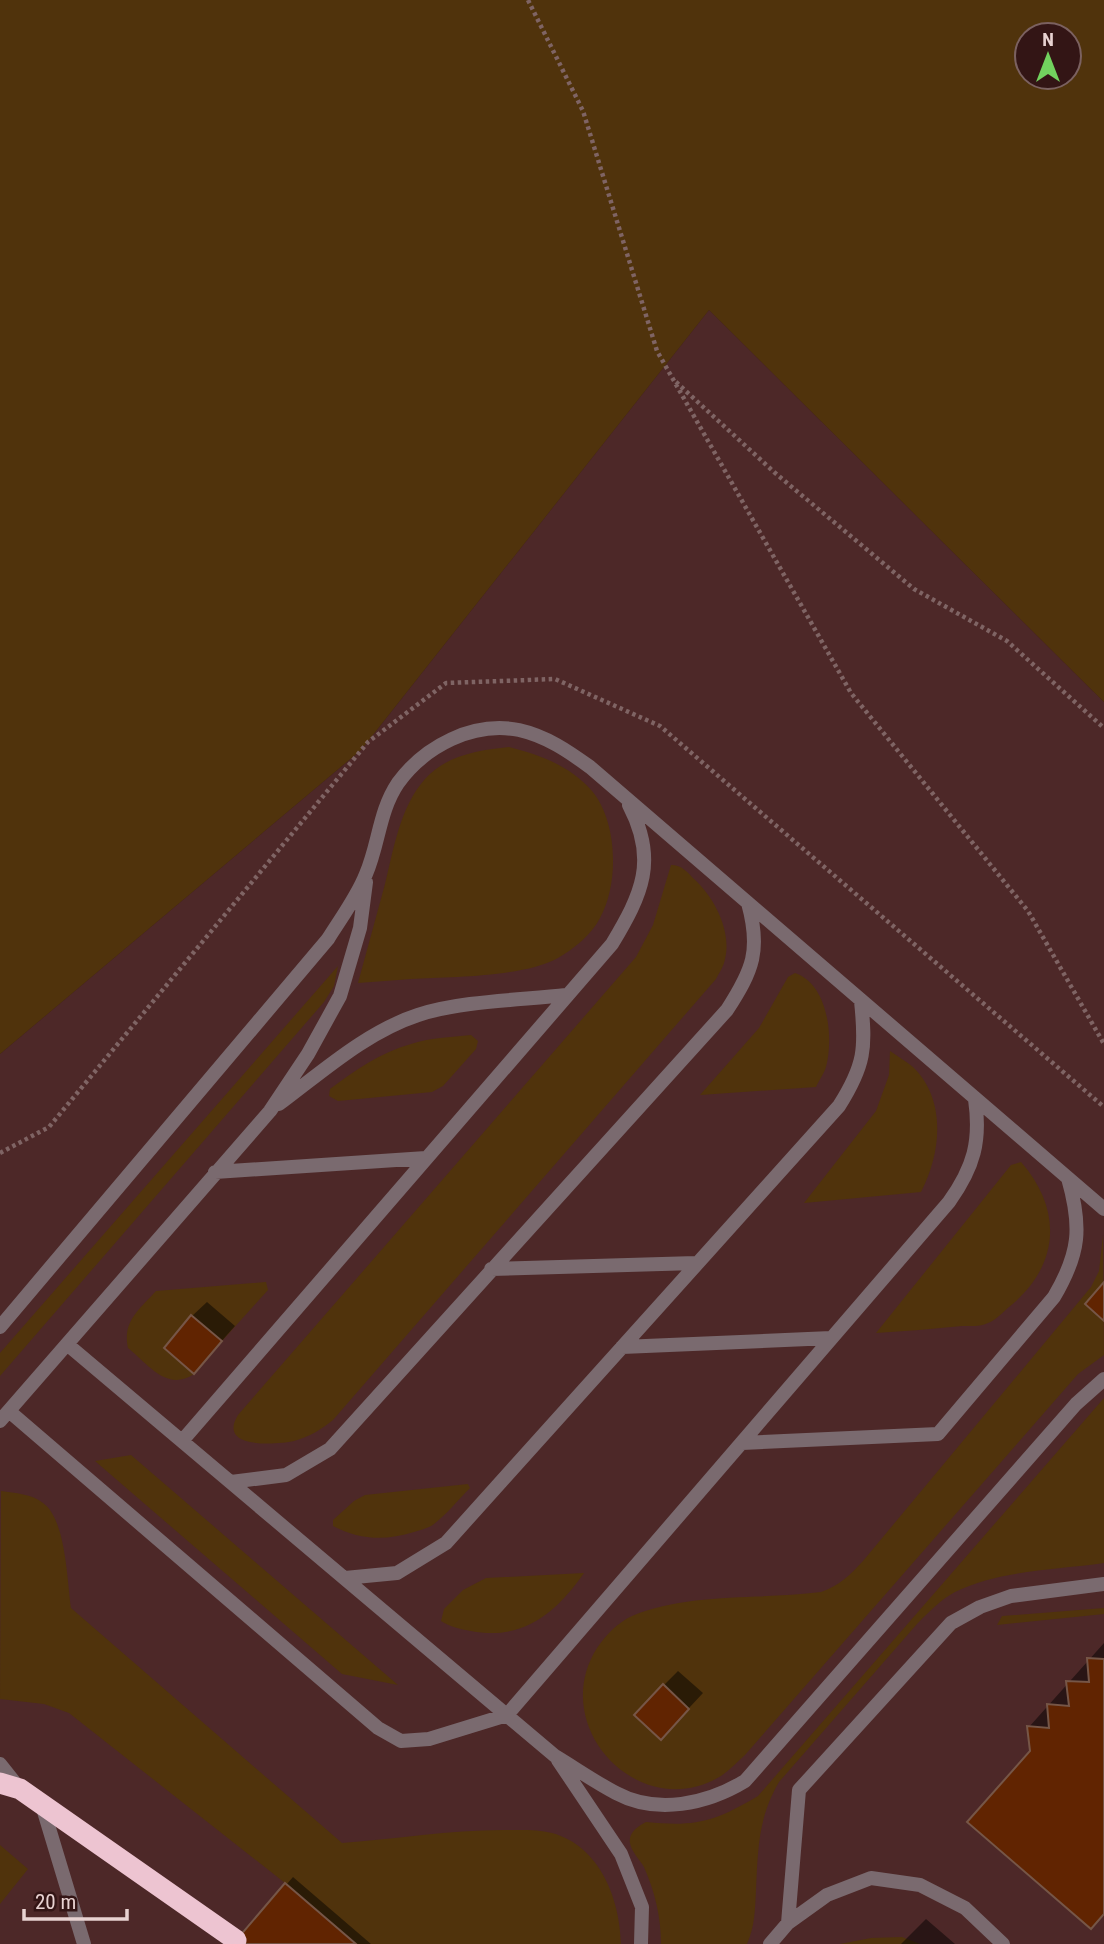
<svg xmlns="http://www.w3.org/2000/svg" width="1104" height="1944" viewBox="0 0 1104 1944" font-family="'Roboto Condensed',sans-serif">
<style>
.built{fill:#4d2828}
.green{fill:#50330c;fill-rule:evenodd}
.shadow{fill:#0007}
.building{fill:#612401;stroke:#765647;stroke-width:2}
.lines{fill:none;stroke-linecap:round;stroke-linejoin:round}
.path{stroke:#7f6464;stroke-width:4.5;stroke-dasharray:3.5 3.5;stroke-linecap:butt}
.lane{stroke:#7a6a6f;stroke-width:14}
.highway{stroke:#edc4d1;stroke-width:21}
</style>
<rect width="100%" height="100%" fill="#3e1f1f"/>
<path class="built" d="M709 310 1104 702V1944H0V1054L361 750Z"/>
<path class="green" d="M0 0H1104V702L709 310 361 750 0 1054ZM1027 35H1069V77H1027Z
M509 747C541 755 570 766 592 791 618 822 619 884 600 918 592 934 574 949 558 958 524 977 451 977 411 979 394 980 376 982 358 983 367 950 376 917 385 884 394 848 400 807 425 779 446 755 480 750 509 747Z
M671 865C682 865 687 872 694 879 714 897 732 931 725 959 724 966 719 973 716 979L333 1420C322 1429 309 1437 294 1441 275 1445 217 1449 238 1415L636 957 653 925Z
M338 966 334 986 324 1002 0 1376V1353Z
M795 973C828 984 834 1037 826 1067 824 1074 819 1080 816 1087L700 1095 759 1028 788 977Z
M471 1035 478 1041 476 1049 443 1086 432 1092 338 1101 329 1096 330 1089C354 1071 381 1052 411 1044 429 1038 451 1037 471 1035Z
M890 1051C897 1056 906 1061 913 1067 947 1100 941 1154 921 1192L804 1203 876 1111 889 1075Z
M1021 1162C1063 1210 1060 1266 1009 1307 1003 1312 996 1320 988 1323 981 1327 970 1326 962 1326 933 1329 905 1331 876 1333L1011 1165Z
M1103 1235 1104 1355 1078 1374 745 1755C738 1761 730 1770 721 1776 640 1825 547 1727 597 1648 606 1635 617 1623 632 1616 688 1592 760 1600 821 1592 839 1586 850 1575 863 1561L1091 1287 1099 1271Z
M266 1282 268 1290 222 1341 191 1315 164 1348 194 1374C167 1392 149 1365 128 1348 122 1321 140 1309 156 1291Z
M1104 1398V1563C1056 1570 999 1570 955 1592 940 1600 928 1613 917 1624L779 1782C758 1818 758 1849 756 1890 755 1909 755 1926 747 1944H661C661 1917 655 1892 644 1867 640 1860 631 1851 630 1843 628 1833 638 1826 646 1822 696 1827 714 1822 758 1796Z
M131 1455 398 1685 342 1674 95 1461Z
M468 1484 470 1488C458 1500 447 1514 434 1524 429 1528 420 1530 414 1532 385 1541 360 1540 333 1526V1520L354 1501 365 1495Z
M1 1491C15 1493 32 1494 43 1503 66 1519 67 1581 71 1608L342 1843C396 1839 449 1830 503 1830 519 1830 537 1829 552 1833 600 1846 620 1899 621 1944H356L285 1883 69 1713 44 1704 0 1699Z
M584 1573C556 1613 523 1641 471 1631 460 1629 450 1627 441 1621L444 1609 463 1590 486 1578Z
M1104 1608V1614L997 1625 1002 1616Z
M0 1845 28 1869 0 1904Z
M902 1937 920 1944H840L871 1938Z"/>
<path class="shadow" d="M207 1302 235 1326 194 1372 192 1316Z
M1104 1643V1913L1032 1751 1029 1727Z
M678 1671 703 1693 675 1723 664 1685Z
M293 1877 371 1944H235Z
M926 1919 955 1944H901Z"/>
<path class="building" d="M1104 1282V1321L1085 1304Z
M191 1315 222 1341 194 1374 164 1348Z
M1087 1658 1104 1659V1914L1091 1929 967 1822 1030 1751 1027 1726 1049 1728 1047 1704 1069 1706 1066 1681 1089 1682Z
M663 1684 689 1709 661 1740 634 1715Z
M285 1883 356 1944H233Z"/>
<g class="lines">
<path class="path" d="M528 0 583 111 657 351 851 693 1028 911 1104 1044
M676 382 774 472 914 589 1007 641 1104 728
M0 1153 49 1127 368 742 446 683 555 679 660 726 1104 1107"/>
<path class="lane" d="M279 1104C322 1072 366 1032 418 1015 460 1001 522 1000 566 995
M215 1172 426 1158
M1068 1178 1104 1209
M491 1269 696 1263
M0 1327 328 939C341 918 357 897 366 874 379 844 379 811 398 783 425 746 473 721 519 730 546 736 568 751 590 767L1068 1178C1082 1227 1080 1253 1054 1297L938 1434 742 1443
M68 1345 555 1756C575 1768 595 1782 616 1793 657 1815 707 1804 745 1781L1076 1404 1104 1379
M622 1347 831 1338
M10 1412 378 1728 401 1741 429 1739 507 1715 949 1202C974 1167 981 1141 975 1099
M0 1421 270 1111 308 1054 340 996 360 928 366 882
M182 1441 612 944C642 894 658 860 629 805
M231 1482 286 1475 330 1449 727 1010C753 970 761 950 748 903
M345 1578 397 1573 446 1543 839 1106C865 1065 866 1048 861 1001
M558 1760 621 1854 642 1907 641 1944
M0 1764 19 1788
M42 1805 84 1944
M788 1923 827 1895 871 1878 920 1885 965 1908 1003 1944
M770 1944 788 1923 799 1790 951 1623 980 1607 1011 1596 1104 1584"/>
<path class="highway" d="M0 1783 20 1789 236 1940"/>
</g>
<g transform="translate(1048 56)"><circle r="33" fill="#331515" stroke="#7b6160" stroke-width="2"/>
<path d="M0-5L12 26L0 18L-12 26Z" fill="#72d25e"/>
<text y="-10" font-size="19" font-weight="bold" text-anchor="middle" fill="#e8d2d1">N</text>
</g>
<path d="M24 1909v10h103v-10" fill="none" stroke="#e8d2d1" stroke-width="3.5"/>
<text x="35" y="1909" font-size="21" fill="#e8d2d1" stroke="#331515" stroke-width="5" paint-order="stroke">20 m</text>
</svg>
